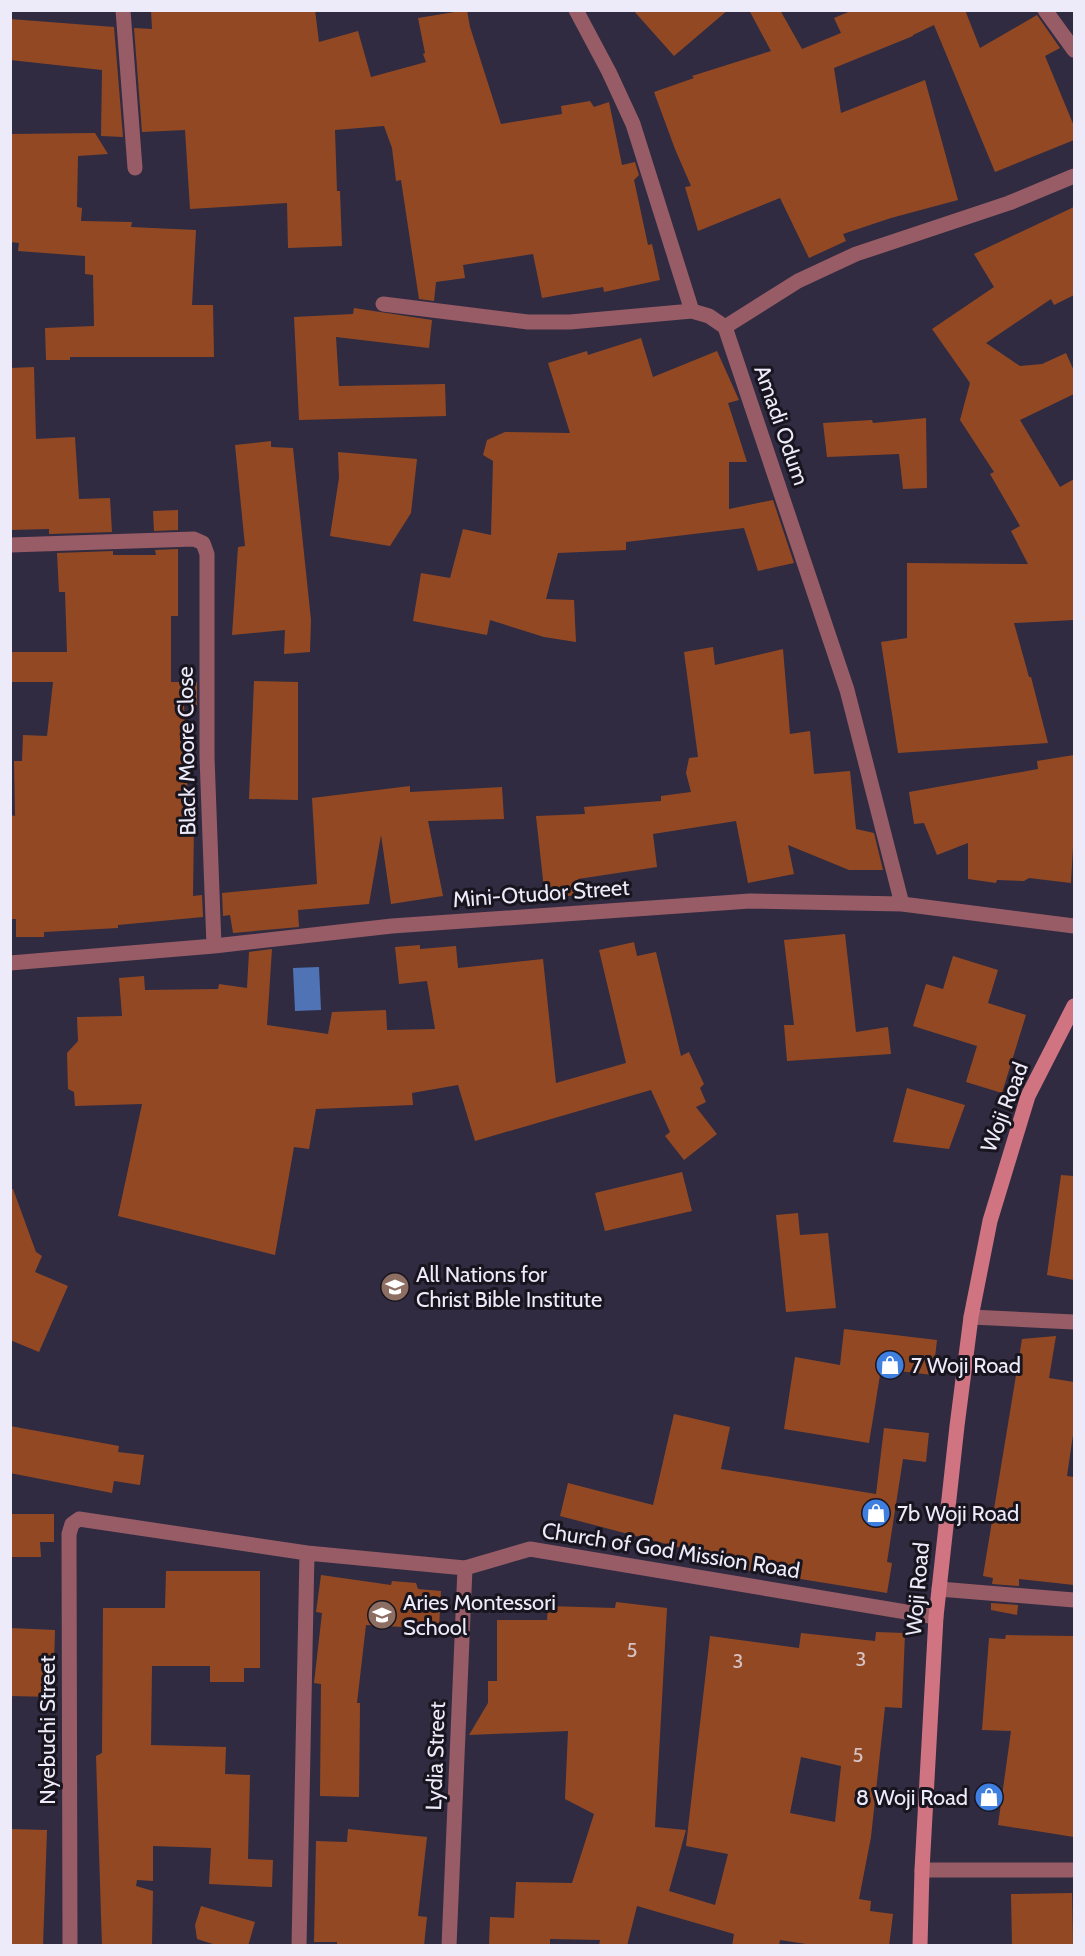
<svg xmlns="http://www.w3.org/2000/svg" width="1085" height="1956" viewBox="0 0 1085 1956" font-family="Cabin,sans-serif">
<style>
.water{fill:#5073b5}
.building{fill:#924923;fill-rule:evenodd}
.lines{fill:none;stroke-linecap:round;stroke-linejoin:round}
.street{stroke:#975c65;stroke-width:15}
.secondary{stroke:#d07482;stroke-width:15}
.labels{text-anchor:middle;stroke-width:6;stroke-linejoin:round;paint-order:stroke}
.number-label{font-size:20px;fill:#d6c2c4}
.street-label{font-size:22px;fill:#edeaf9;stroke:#18151f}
.poi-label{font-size:22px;fill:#edeaf9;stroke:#18151f;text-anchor:start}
</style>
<rect width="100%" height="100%" fill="#302b41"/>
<path class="water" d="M319 967 321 1010 295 1011 293 968Z"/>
<path class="building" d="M151 10H315L319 42 358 31 371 77 426 62 423 54 425 53 418 18 467 10 470 27 501 124 562 114 561 106 590 101 594 107 609 102 622 165 635 162 639 175 634 180 648 245 652 244 660 280 604 292 603 287 542 298 533 254 463 265 465 278 436 282 434 301 419 299 401 180 396 181 392 148 384 126 335 130 337 191H340L342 246 288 248 287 203 190 209 185 130 142 132 134 28 152 29Z
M633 10H728L674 56Z
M749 10H780L802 49 841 33 834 18 853 10H965L980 48 1037 15 1060 48 1045 56 1074 126V140L995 172 934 25 913 35V36L834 68 841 113 925 80 958 200 891 218 843 234 846 241 809 258 780 198 698 231 685 187 691 186 675 149 654 92 694 78 692 76 771 51Z
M10 19 114 27 123 137 101 136 102 70 10 60Z
M95 133 108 154 78 156 77 207 82 208 81 221 132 222 131 227 196 230 192 305H213L214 357H70V360H46L45 328 94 326 93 275 85 274V256L18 251 19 243 10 242V134Z
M1074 207V295L1054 305 1051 299 986 343 1020 366 1042 364 1066 353 1074 371V394L1020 420 1060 487 1074 479V620L1014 623 1029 677H1031L1048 743 898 753 881 642 907 638V563L1028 564 1011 531 1020 526 990 474 994 472 960 420 970 383 932 329 994 287 974 254Z
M354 308 432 320 429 348 336 337 339 386 445 384 446 416 299 420 294 317 353 314Z
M641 338 653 377 717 351 739 400 728 403 747 462H729V509L773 500 794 563 758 571 744 528 626 542V550L558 553 546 599 574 600 576 642 544 637 490 620 487 635 413 621 421 573 450 578 463 529 491 535 493 461 483 455 487 440 505 432 570 433 548 363 587 351 588 355Z
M34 367 36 439 75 437 79 499 110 498 112 532 49 534V529L10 530V368Z
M926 418 927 488 903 489 899 454 827 457 823 423 872 420 873 423Z
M271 441V447L293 448 311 620 310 652 284 654 285 630 232 635 238 547 245 546 235 445Z
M338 452 417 459 411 513 390 546 330 536 339 478Z
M178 510V530L154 531 153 511Z
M178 549V616H171V682H197V705H184L189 823H194L193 896 202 895 203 917 118 925V928L44 932V937H16V919H10V815L15 816 14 761H22L23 735 47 736 53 682H10V652H67L65 592H59L57 553 113 551V555H156L155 550Z
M713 647 715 665 783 649 790 734 810 731 814 774 850 771 856 829 874 833 883 870H849L788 845 794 874 748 883 736 821 653 834 657 867 578 879 579 895 545 898 536 816 585 814 584 807 661 801V796L691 792 686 773 689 758 698 757 684 652Z
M254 681 298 682V800L249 799Z
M1074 755V846H1073L1071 883 1029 878 1024 881 997 880 996 883 968 879V843L937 855 924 823 914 824 909 792 1038 769 1037 761Z
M410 786V792L502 787 504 819 428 821 443 896 391 904 381 835 369 904 298 910 299 927 233 933 230 915 223 916 222 893 317 884 312 798Z
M845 934 856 1032 888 1027 891 1054 787 1061 784 1025H794L784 940Z
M634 942 637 956 656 952 681 1056 689 1052 704 1084 700 1088 706 1102 696 1107 717 1134 684 1160 665 1136 670 1132 651 1090 475 1141 458 1085 412 1093 413 1105 316 1109 309 1149 294 1147 275 1255 118 1216 142 1104 75 1106 74 1092 68 1089 67 1053 78 1041 77 1017 122 1016 119 978 144 976 145 990 218 989 219 984 247 988 249 952 272 949 267 1025 328 1034 332 1012 386 1010 387 1030 435 1029 427 981 399 984 395 947 420 945V949L456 946 458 968 543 959 556 1083 626 1063 599 950Z
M953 956 998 970 988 1003 1026 1015 1002 1093 966 1082 977 1046 913 1026 926 984 943 989Z
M907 1088 965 1105 949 1149 893 1142Z
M682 1172 692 1211 605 1231 595 1193Z
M1061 1175 1074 1176V1280L1047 1275Z
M10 1189H13L36 1252 42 1256 35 1272 68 1286 39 1352 10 1340Z
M798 1213 800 1235 828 1233 836 1308 786 1312 776 1215Z
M844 1329 937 1340 933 1375 881 1369 869 1443 784 1429 795 1357 840 1365Z
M1056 1336 1049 1378 1074 1382V1428L1067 1476 1074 1477V1585L1019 1579V1586L992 1584 993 1578 983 1576 1022 1339Z
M674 1414 730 1427 721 1469 876 1494 884 1428 929 1433 926 1462 903 1459 887 1562 892 1563 887 1593 732 1568 731 1561 560 1516 568 1483 653 1505Z
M10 1426 119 1446 118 1452 144 1455 140 1485 114 1481 112 1493 10 1473Z
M10 1514H54V1542H40L41 1557H10Z
M166 1571H260V1668H244V1682H210V1666H152L151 1745 226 1747 225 1774 250 1775 248 1859 273 1860 272 1887 209 1884 211 1848 153 1846V1881L137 1880 136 1886 153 1891 152 1946H102L96 1756 102 1753 103 1608H165Z
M321 1575 391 1585 392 1581 416 1583 418 1589 441 1591 439 1629 366 1625 357 1703H360L359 1797 320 1796 321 1684 314 1683 322 1613 316 1612Z
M616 1602 667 1608 655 1827 686 1830 669 1891 715 1905 728 1854 686 1846 710 1636 799 1648 801 1633 875 1641 876 1632 905 1633 902 1708 885 1707 871 1837 859 1899 871 1901 870 1911 893 1914 889 1946H819L780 1940 779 1946H732L734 1934 637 1906 627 1946H599L600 1940 550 1939V1946L489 1945 490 1917 514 1918 516 1882 572 1883 594 1814 565 1799 568 1731 469 1735 488 1703V1681H497V1620H547L548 1606 615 1608ZM801 1757 841 1766 835 1822 790 1813Z
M991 1603 1018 1605 1017 1615 991 1610Z
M10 1628 55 1630 53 1697 10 1696Z
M1006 1635 1074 1636V1837L998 1825 1011 1731 982 1730 989 1638 1005 1639Z
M10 1829 47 1830 43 1946H10Z
M348 1829 427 1837 418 1916 427 1917 424 1946H337V1942H314L316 1841 347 1842Z
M1072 1893 1073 1946H1012L1011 1894Z
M201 1906 255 1922 248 1946H219L197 1939 195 1925Z"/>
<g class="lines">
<path class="street" d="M123 10 135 168
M576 10 609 72 633 124 692 311
M1045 10 1074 50
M383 304 528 322H570L692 311 709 316 725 327
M725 327 847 690 902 904
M725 327 798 281 856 254 1009 203 1074 176
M10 545 194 539 203 543 207 554V757L214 946
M10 963 214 946 392 926 750 901 902 904 1074 926
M971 1317 1074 1322
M939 1589 1074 1600
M922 1870H1074
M70 1946 69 1534 72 1524 79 1519 307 1553 465 1568 530 1549 936 1617
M299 1946 307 1553
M449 1946 465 1568"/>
<path class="secondary" d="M920 1946 922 1870 936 1617 957 1426 971 1317 990 1221 1028 1096 1074 1006"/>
</g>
<defs>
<g id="university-disc" transform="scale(1.5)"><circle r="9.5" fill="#8d6e63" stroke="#18151f"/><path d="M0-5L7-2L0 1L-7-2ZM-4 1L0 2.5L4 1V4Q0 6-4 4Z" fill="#fff"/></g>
<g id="shop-disc" transform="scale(1.5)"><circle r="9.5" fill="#3f7fe0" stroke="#18151f"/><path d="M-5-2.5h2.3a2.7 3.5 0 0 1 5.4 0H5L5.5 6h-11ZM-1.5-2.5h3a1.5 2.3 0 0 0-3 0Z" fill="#fff"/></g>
<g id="school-disc" transform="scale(1.5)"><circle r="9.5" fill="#8d6e63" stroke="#18151f"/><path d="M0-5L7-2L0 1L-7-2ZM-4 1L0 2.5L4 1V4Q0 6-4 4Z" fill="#fff"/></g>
</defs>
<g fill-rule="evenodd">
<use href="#university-disc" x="395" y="1287"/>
<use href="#shop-disc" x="890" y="1365"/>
<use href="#shop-disc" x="876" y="1513"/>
<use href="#school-disc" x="382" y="1615"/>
<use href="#shop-disc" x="989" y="1797"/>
</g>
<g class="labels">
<g class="number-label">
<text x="632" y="1657">5</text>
<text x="861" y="1666">3</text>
<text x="738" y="1668">3</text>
<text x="858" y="1762">5</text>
</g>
<g class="street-label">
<text transform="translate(782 425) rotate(71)" y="8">Amadi Odum</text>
<text transform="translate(186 751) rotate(-91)" y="8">Black Moore Close</text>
<text transform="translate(541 893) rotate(-4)" y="8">Mini-Otudor Street</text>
<text transform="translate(1004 1107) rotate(-69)" y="8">Woji Road</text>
<text transform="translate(671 1550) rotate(9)" y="8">Church of God Mission Road</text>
<text transform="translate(917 1589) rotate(-85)" y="8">Woji Road</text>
<text transform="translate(47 1730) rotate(-90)" y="8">Nyebuchi Street</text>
<text transform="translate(435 1756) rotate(-88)" y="8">Lydia Street</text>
</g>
<g class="poi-label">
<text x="416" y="1282">All Nations for<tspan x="416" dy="25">Christ Bible Institute</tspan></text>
<text x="911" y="1373">7 Woji Road</text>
<text x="897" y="1521">7b Woji Road</text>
<text x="403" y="1610">Aries Montessori<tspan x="403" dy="25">School</tspan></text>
<text x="968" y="1805" text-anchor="end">8 Woji Road</text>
</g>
</g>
<rect width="1085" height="1956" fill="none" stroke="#edeaf9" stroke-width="24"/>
</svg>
